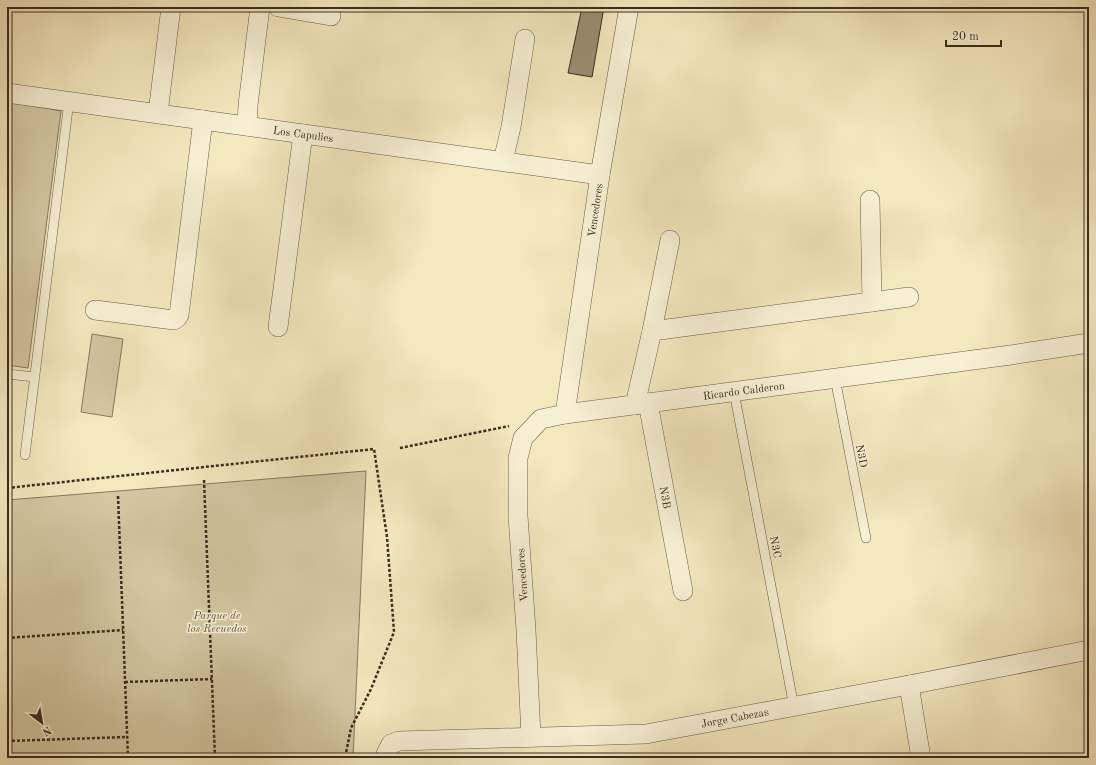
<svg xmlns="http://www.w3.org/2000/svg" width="1096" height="765" viewBox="0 0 1096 765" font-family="'Old Standard TT',serif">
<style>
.green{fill:#d4c8a3;stroke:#867a62}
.building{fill:#9a8e72;stroke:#382d20}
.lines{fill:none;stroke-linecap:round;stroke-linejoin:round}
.lane-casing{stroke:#675c48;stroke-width:10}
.street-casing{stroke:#675c48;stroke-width:20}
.path{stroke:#382d20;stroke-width:2.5;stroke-dasharray:3 2;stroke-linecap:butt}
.lane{stroke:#f8f0d5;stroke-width:9}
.street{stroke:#f8f0d5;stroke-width:19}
.labels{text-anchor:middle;stroke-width:3;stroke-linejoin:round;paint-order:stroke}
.street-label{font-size:11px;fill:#382d20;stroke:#f8f0d5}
.park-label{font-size:11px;font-style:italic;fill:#5f5441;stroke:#f8f0d5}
</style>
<rect width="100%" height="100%" fill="#f4e8be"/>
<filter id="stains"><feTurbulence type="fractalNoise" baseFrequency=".005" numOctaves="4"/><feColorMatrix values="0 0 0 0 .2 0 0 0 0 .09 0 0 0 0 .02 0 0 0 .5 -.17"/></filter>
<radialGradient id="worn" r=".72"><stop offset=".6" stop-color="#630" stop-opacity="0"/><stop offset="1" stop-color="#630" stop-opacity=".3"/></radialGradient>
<path class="green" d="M7 101 61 111 28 368 7 365Z
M92 334 123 339 112 417 81 412Z
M366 471 353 758H7V500Z"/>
<path class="building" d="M582 7H604L592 77 568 73Z"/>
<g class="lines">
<g class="lane-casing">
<path id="lane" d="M7 374 35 377
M835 378 866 538
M734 392 794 707
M25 455 69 101"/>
</g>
<g class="street-casing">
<g id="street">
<path d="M278 7 331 16"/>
<path id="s1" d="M7 93 600 175"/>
<path d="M158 113 171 7"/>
<path d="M247 126 248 105 260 7"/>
<path d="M503 161 511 127 525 39"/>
<path d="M870 200 872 302"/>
<path d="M95 310 174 320 177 318 179 315 203 120"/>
<path d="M278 327 303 134"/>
<path d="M652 331 670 240"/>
<path id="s2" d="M648 403 683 591"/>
<path d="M635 405 652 331 909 297"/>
<path id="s3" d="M565 414 600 175 629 7"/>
<path d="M909 685 921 758"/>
<path id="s4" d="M531 737 526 630 518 516V458L523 438 541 419 565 414 1011 355 1089 343"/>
<path id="s5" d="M386 758V754L391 744 399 741 646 734 909 685 1089 650"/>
</g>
</g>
<path class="path" d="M400 448 509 426
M204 480 215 758
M7 488 374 449 387 537 394 632 371 689 351 728 345 758
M118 496 128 758
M7 638 123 630
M125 682 212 679
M7 741 127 737"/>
<use href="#lane" class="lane"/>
<use href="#street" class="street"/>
</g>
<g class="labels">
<g class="street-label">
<text dy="4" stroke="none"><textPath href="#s1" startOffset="299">Los Capulies</textPath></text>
<text dy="4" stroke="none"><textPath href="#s3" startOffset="206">Vencedores</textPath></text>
<text dy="4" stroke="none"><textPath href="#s4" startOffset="531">Ricardo Calderon</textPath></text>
<text transform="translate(862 456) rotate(79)" y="4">N3D</text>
<text dy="4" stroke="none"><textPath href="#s2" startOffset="96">N3B</textPath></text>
<text transform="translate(776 547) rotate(79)" y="4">N3C</text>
<text transform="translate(522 575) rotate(-94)" y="4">Vencedores</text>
<text dy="4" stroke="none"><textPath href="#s5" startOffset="361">Jorge Cabezas</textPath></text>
</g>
<g class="park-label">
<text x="217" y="619">Parque de<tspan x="217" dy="13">los Recuedos</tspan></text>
</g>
</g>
<rect width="1096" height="765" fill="none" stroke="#f4e8be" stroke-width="24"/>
<rect x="8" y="8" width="1080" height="749" fill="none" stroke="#382d20" stroke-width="2"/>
<rect x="12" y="12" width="1072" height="741" fill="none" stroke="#382d20"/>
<g transform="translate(42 723) rotate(149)" stroke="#f8f0d5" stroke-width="3" paint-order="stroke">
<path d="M0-3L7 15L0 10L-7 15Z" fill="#382d20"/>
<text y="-6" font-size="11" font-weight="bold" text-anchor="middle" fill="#382d20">N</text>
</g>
<path d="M946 40v6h55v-6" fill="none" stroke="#382d20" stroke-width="2"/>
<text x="952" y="40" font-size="12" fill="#382d20" stroke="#f8f0d5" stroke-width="3" paint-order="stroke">20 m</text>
<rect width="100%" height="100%" filter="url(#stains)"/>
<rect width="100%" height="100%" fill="url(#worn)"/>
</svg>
